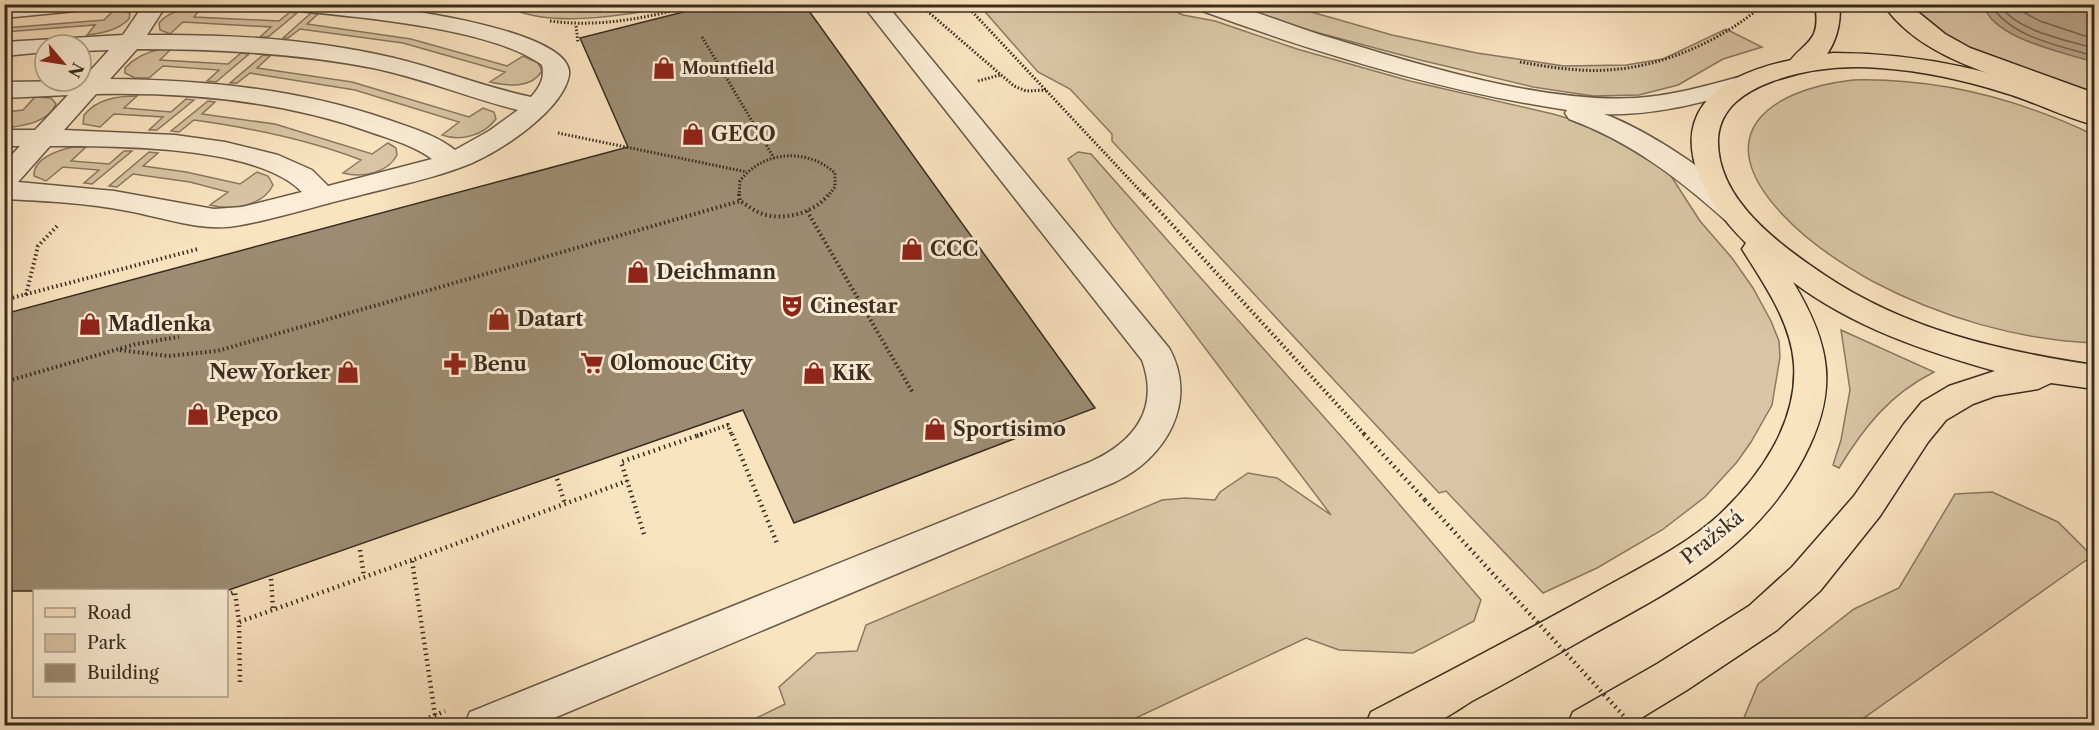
<svg xmlns="http://www.w3.org/2000/svg" width="2099" height="730" viewBox="0 0 2099 730" font-family="'Libre Caslon Text',serif">
<style>
.green{fill:#d9c5a5;stroke:#897862;stroke-width:1.5}
.water{fill:#b8a58a;stroke:#857560;stroke-width:1.5}
.lines{fill:none;stroke-linecap:round;stroke-linejoin:round}
.shore{stroke:#786855;stroke-width:1.5}
.building{fill:#9d8c73;stroke:#392c20;stroke-width:1.5}
.minor-casing{stroke:#695a48;stroke-width:3}
.major-casing{stroke:#392c20;stroke-width:3}
.highway-casing{stroke:#392c20;stroke-width:3}
.path-far2{stroke:#392c20;stroke-width:3;stroke-dasharray:1.5 2;stroke-linecap:butt}
.path-far1{stroke:#392c20;stroke-width:4;stroke-dasharray:1.5 3;stroke-linecap:butt}
.path{stroke:#392c20;stroke-width:4.5;stroke-dasharray:1.5 4;stroke-linecap:butt}
.minor{fill:#fcedd6;fill-rule:evenodd}
.major{fill:#fae4c0;fill-rule:evenodd}
.highway{fill:#fae4c0;fill-rule:evenodd}
.path-bridge{stroke:#392c20;stroke-width:4.5;stroke-dasharray:1.5 4;stroke-linecap:butt}
.labels{text-anchor:middle;stroke-width:6;stroke-linejoin:round;paint-order:stroke}
.far-poi-label{font-size:16px;font-weight:bold;fill:#392c20;stroke:#fcedd6;text-anchor:start}
.poi-label{font-size:20px;font-weight:bold;fill:#392c20;stroke:#fcedd6;text-anchor:start}
.street-label{font-size:20px;fill:#392c20;stroke:#fcedd6}
</style>
<rect width="100%" height="100%" fill="#fae4c0"/>
<filter id="stains"><feTurbulence type="fractalNoise" baseFrequency=".00333" numOctaves="4"/><feColorMatrix values="0 0 0 0 .2 0 0 0 0 .09 0 0 0 0 .02 0 0 0 .5 -.17"/></filter>
<radialGradient id="worn" r=".72"><stop offset=".6" stop-color="#630" stop-opacity="0"/><stop offset="1" stop-color="#630" stop-opacity=".3"/></radialGradient>
<path class="green" d="M522 4C543 4 565 12 588 12 619 11 648 4 678 5 634 14 557 28 515 10Z
M979 5H1162L1183 15 1215 21 1297 49 1410 81 1553 114 1591 125 1658 164 1671 176 1700 221 1732 258 1753 288 1771 321 1779 341 1780 357 1772 405 1751 442 1737 462 1705 497 1662 530 1597 568 1543 593 1446 491 1439 493 1112 141V134L1070 89 1038 72Z
M1234 5H1287L1392 35 1477 53 1564 66 1626 65 1663 59 1726 29 1762 47 1723 59 1678 85 1639 95 1593 96 1533 87 1420 60 1308 30Z
M1910 5H2094V93C2031 72 1957 55 1910 5Z
M202 7 194 17 279 21 290 12 297 13 268 37H260L271 27 183 22 170 34 160 30 159 23C168 11 188 8 202 7Z
M115 9 130 13 129 19C117 31 102 33 87 35L95 25 5 32V28L104 20Z
M311 13 318 14 307 24 411 39 507 66 523 56 538 63 542 71C531 89 508 86 490 82L505 72 403 43 300 29 288 38H283Z
M161 49H171L160 60 228 64 241 53 249 54 216 82 207 81 219 70 163 66 149 78H135L125 73V68C135 57 146 52 161 49Z
M263 55 270 56 257 68 352 82 469 117 483 108 494 112 496 119C484 135 461 142 442 135L459 122 355 90 250 73 237 83H230Z
M1853 80C1937 78 2019 99 2094 135V343C2018 340 1940 317 1872 281 1840 263 1809 243 1784 216 1707 136 1766 90 1853 80Z
M137 96 124 108 171 112 186 99 194 100 157 130H149L163 117 114 114 100 127 83 124 84 115C97 99 117 96 137 96Z
M35 97 51 98 56 104C48 123 22 126 5 128L12 116H5V112L23 110Z
M208 101 215 102 202 114 275 124 372 154 388 143 396 148 397 155C388 173 362 178 343 173L361 160C307 139 252 128 194 120L179 132 171 131Z
M73 147H86L71 161 109 164 124 151H132L92 184 84 183 99 170 63 167 46 181 34 176C33 158 59 150 73 147Z
M149 152 158 153 143 166 186 172 240 184 257 172 268 176 273 185C263 206 231 211 210 205L228 192 190 182 133 174 117 187 109 186Z
M1078 152 1091 154 1347 443 1481 600 1474 621 1413 653 1339 650 1306 638 1121 725H742L785 704 779 687 817 653 857 651 866 625 1162 500 1185 498 1215 500 1220 492 1248 473 1277 478 1331 515 1113 226 1068 159Z
M1841 330 1934 372C1890 394 1864 427 1839 468L1833 465 1841 440 1850 390Z
M1992 492 2058 522 2092 556 1854 725H1741L1758 684 1854 609 1899 588 1955 494Z"/>
<path class="water" d="M1984 5H2094V62C2065 53 1991 38 1984 5Z"/>
<g class="lines">
<path class="shore" d="M1990 4C2012 38 2057 45 2094 56
M1998 4C2019 32 2062 39 2094 48
M2008 4 2040 21 2094 39"/>
</g>
<path class="building" d="M715 4H804L1095 408 794 523 743 410 226 591H4V314L628 147 580 38Z"/>
<g class="lines">
<g class="minor-casing">
<path id="minor" d="M4 4H87L84 9 76 11 4 18Z
M144 4H167L147 35C229 34 313 39 394 58 440 69 484 87 531 97 540 87 545 78 542 65 494 29 361 17 299 11L291 9 288 4C314 4 340 2 366 5 399 8 575 31 569 75 563 110 502 150 472 163 436 178 395 186 357 196 319 205 280 218 241 225 203 233 166 218 128 211 87 203 46 201 4 199V163L20 146H4V130H35L68 95 4 98V82L81 81 109 50 81 51V45H45V52L4 56V42L123 35ZM137 49C216 49 295 53 373 68 422 78 469 98 518 110L489 131 455 150C436 135 412 128 389 120 299 89 205 80 110 79ZM96 94C190 92 285 101 373 133 393 140 415 146 432 159L328 186 312 170 278 155 225 142 175 135 64 130ZM50 146C114 146 257 145 302 192L242 207 214 209 114 191 18 182Z
M862 4H886L1169 348C1199 401 1166 458 1115 482L535 726H464L470 712 1090 462C1134 442 1160 409 1142 360Z
M1194 4C1205 4 1219 2 1230 5 1266 14 1302 30 1338 40 1426 67 1544 103 1636 98 1672 96 1708 85 1743 76L1752 79 1756 84 1752 89C1703 102 1655 116 1604 114 1643 128 1727 180 1749 214L1745 220 1735 223 1725 220C1677 177 1629 141 1569 119L1565 113 1567 110C1441 91 1316 53 1197 9Z"/>
</g>
<g class="major-casing">
<path id="major" d="M1833 53C1927 53 2008 74 2094 108V125C2064 117 2035 102 2005 93 1964 80 1923 71 1880 68 1844 65 1807 69 1773 81 1746 91 1720 107 1718 139 1716 200 1781 246 1826 276 1907 330 2000 351 2094 365V389L2051 383 2038 389 1995 396 1973 404 1946 420 1928 442 1880 516 1820 591 1777 630 1687 690 1628 726H1567L1573 712 1657 664 1749 606 1792 567 1854 496 1904 424 1922 402 1949 386 1995 371C1924 351 1853 327 1793 282 1831 345 1839 390 1804 457 1754 552 1673 589 1584 639 1547 660 1510 681 1472 701 1459 709 1443 721 1428 725 1415 729 1380 726 1365 726L1371 712C1448 672 1525 632 1600 590 1641 567 1685 546 1719 515 1760 477 1798 422 1794 364 1791 322 1764 284 1742 249L1746 243C1699 197 1657 120 1735 79 1765 63 1800 58 1833 53Z"/>
</g>
<g class="highway-casing">
<path id="highway" d="M1815 4H1839C1844 32 1824 79 1790 70L1787 65C1804 40 1822 44 1815 4Z
M1883 4H1908L1945 34 1970 48 2094 93V110C2077 106 2059 98 2042 92 1988 73 1917 55 1883 4Z"/>
</g>
<path class="path-far2" d="M919 4 1014 86 1026 91 1046 90
M965 4 1145 196
M550 21C602 28 650 17 700 4
M576 26 578 43
M702 37 774 158
M1520 62C1549 67 1578 72 1608 70 1663 67 1723 40 1764 4
M978 81 1000 75
M558 133 747 172
M739 196 740 181C763 150 808 148 835 173V187L828 196"/>
<path class="path-far1" d="M739 194 740 201C747 205 753 210 760 213 782 222 815 213 829 194
M1144 194 1366 436
M807 211 913 393
M26 295 38 246 58 225
M4 300 198 249
M120 350 168 356 217 351 740 201
M4 382 136 344 179 337
M697 436 728 425 732 436"/>
<path class="path" d="M732 434 777 543
M1364 434 1425 500
M557 479 565 504
M644 534 621 462 702 434
M360 550 364 577
M271 579 273 609
M226 595 235 592 239 622
M240 682 239 622 412 560
M435 715 412 560 627 481
M409 726 445 711"/>
<use href="#minor" class="minor"/>
<use href="#major" class="major"/>
<use href="#highway" class="highway"/>
<path class="path-bridge" d="M1425 500 1633 726"/>
</g>
<defs>
<g id="shop-bare" transform="scale(1.8)"><path d="M-5-2.5h2.3a2.7 3.5 0 0 1 5.4 0H5L5.5 6h-11ZM-1.5-2.5h3a1.5 2.3 0 0 0-3 0Z" fill="#8f2418" stroke="#fcedd6" stroke-width="2.5" paint-order="stroke"/></g>
<g id="theatre-bare" transform="scale(1.8)"><path d="M-5-5.5Q0-4 5-5.5V0Q5 5 0 6Q-5 5-5 0ZM-3.3-2.5H-1v1.5H-3.3ZM1-2.5H3.3v1.5H1ZM-2.8 1Q0 5.5 2.8 1Z" fill="#8f2418" stroke="#fcedd6" stroke-width="2.5" paint-order="stroke"/></g>
<g id="supermarket-bare" transform="scale(1.8)"><path d="M-6-5.5h2.5l.6 2H6L4.5 2H-2.5L-4.4-4H-6ZM-1.5 3.2a1.3 1.3 0 1 0 .1 0ZM3 3.2a1.3 1.3 0 1 0 .1 0Z" fill="#8f2418" stroke="#fcedd6" stroke-width="2.5" paint-order="stroke"/></g>
<g id="pharmacy-bare" transform="scale(1.8)"><path d="M-2-6h4v4h4v4h-4v4h-4v-4h-4v-4h4Z" fill="#8f2418" stroke="#fcedd6" stroke-width="2.5" paint-order="stroke"/></g>
</defs>
<g fill-rule="evenodd">
<use href="#shop-bare" x="664" y="68"/>
<use href="#shop-bare" x="693" y="134"/>
<use href="#shop-bare" x="912" y="249"/>
<use href="#shop-bare" x="638" y="272"/>
<use href="#theatre-bare" x="792" y="306"/>
<use href="#shop-bare" x="499" y="319"/>
<use href="#shop-bare" x="90" y="324"/>
<use href="#supermarket-bare" x="592" y="363"/>
<use href="#pharmacy-bare" x="455" y="364"/>
<use href="#shop-bare" x="348" y="372"/>
<use href="#shop-bare" x="814" y="373"/>
<use href="#shop-bare" x="198" y="414"/>
<use href="#shop-bare" x="935" y="429"/>
</g>
<g class="labels">
<g class="far-poi-label">
<text x="682" y="74">Mountfield</text>
</g>
<g class="poi-label">
<text x="711" y="141">GECO</text>
<text x="930" y="256">CCC</text>
<text x="656" y="279">Deichmann</text>
<text x="810" y="313">Cinestar</text>
<text x="517" y="326">Datart</text>
<text x="108" y="331">Madlenka</text>
<text x="610" y="370">Olomouc City</text>
<text x="473" y="371">Benu</text>
<text x="330" y="379" text-anchor="end">New Yorker</text>
<text x="832" y="380">KiK</text>
<text x="216" y="421">Pepco</text>
<text x="953" y="436">Sportisimo</text>
</g>
<g class="street-label">
<text transform="translate(1712 537) rotate(-39)" y="7">Pražská</text>
</g>
</g>
<rect width="2099" height="730" fill="none" stroke="#fae4c0" stroke-width="24"/>
<rect x="6" y="6" width="2087" height="718" fill="none" stroke="#392c20" stroke-width="3"/>
<rect x="12" y="12" width="2075" height="706" fill="none" stroke="#392c20" stroke-width="1.5"/>
<rect x="33" y="589" width="195" height="108" fill="#fcedd6" stroke="#aea08d" stroke-width="1.5"/>
<rect x="45" y="608" width="30" height="9" fill="#fae4c0" stroke="#aea08d" stroke-width="1.5"/>
<text x="87" y="619" font-size="18" fill="#392c20">Road</text>
<rect x="45" y="634" width="30" height="18" fill="#d9c5a5" stroke="#aea08d" stroke-width="1.5"/>
<text x="87" y="649" font-size="18" fill="#392c20">Park</text>
<rect x="45" y="664" width="30" height="18" fill="#9d8c73" stroke="#aea08d" stroke-width="1.5"/>
<text x="87" y="679" font-size="18" fill="#392c20">Building</text>
<g transform="translate(63 63) rotate(119)"><circle r="28" fill="#fcedd6" stroke="#aea08d" stroke-width="1.5"/>
<path d="M0-4.5L10 22L0 15L-10 22Z" fill="#8f2418"/>
<text y="-9" font-size="16" font-weight="bold" text-anchor="middle" fill="#392c20">N</text>
</g>
<rect width="100%" height="100%" filter="url(#stains)"/>
<rect width="100%" height="100%" fill="url(#worn)"/>
</svg>
